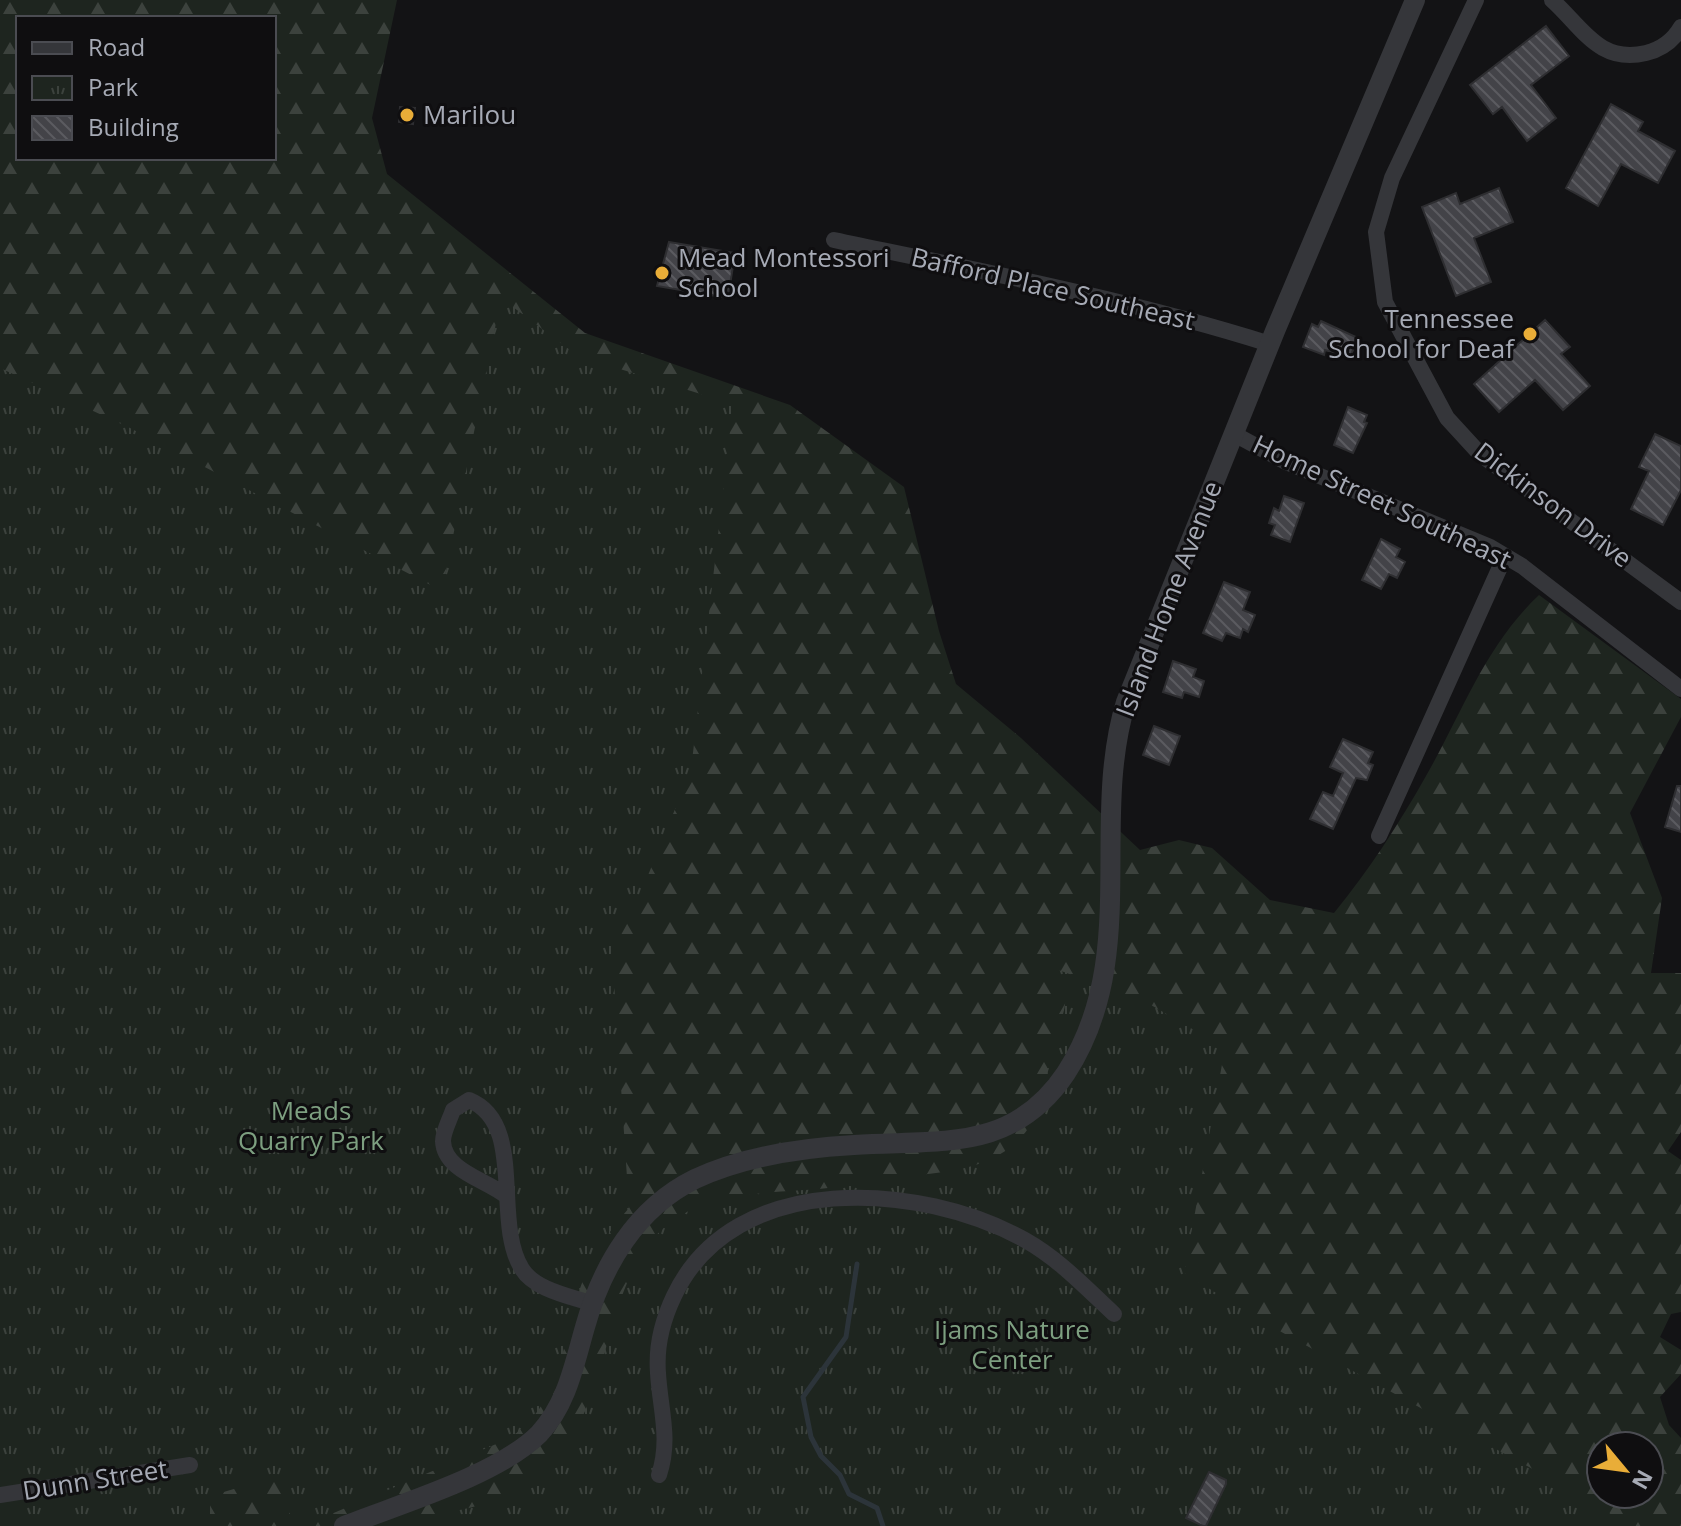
<svg xmlns="http://www.w3.org/2000/svg" width="1681" height="1526" viewBox="0 0 1681 1526" font-family="'Open Sans',sans-serif">
<style>
.forest{fill:url(#forest-firs);fill-rule:evenodd}
.park{fill:url(#park-tufts)}
.lines{fill:none;stroke-linecap:round;stroke-linejoin:round}
.stream{stroke:#2c343a;stroke-width:5}
.building{fill:url(#building-back-hatch);stroke:#2e2e31;stroke-width:2}
.minor{stroke:#35363a;stroke-width:16}
.tertiary{stroke:#35363a;stroke-width:20}
.poi-dot{fill:#e9ad38;stroke:#0f0e10;stroke-width:3}
.labels{text-anchor:middle;stroke-width:6;stroke-linejoin:round;paint-order:stroke}
.poi-label{font-size:26px;fill:#a6aab5;stroke:#0f0e10;text-anchor:start}
.street-label{font-size:26px;fill:#a6aab5;stroke:#0f0e10}
.park-label{font-size:26px;fill:#7d9f80;stroke:#0f0e10}
</style>
<defs>
<pattern id="forest-firs" width="22" height="20" patternUnits="userSpaceOnUse" patternTransform="scale(2)"><rect width="22" height="20" fill="#1e251f"/><path d="M5 1l3.5 6h-7zM16 11l3.5 6h-7z" fill="#3c423d"/></pattern>
<pattern id="park-tufts" width="24" height="20" patternUnits="userSpaceOnUse" patternTransform="scale(2)"><rect width="24" height="20" fill="#1e251f"/><path d="M3 7l-1-3M5 7V3M7 7l1-3M15 17l-1-3M17 17v-4M19 17l1-3" fill="none" stroke="#3c423d"/></pattern>
<pattern id="building-back-hatch" width="6" height="6" patternUnits="userSpaceOnUse" patternTransform="scale(2)"><rect width="6" height="6" fill="#434348"/><path d="M-1 5l2 2M0 0l6 6M5-1l2 2" fill="none" stroke="#5b5b60"/></pattern>
</defs>
<rect width="100%" height="100%" fill="#131315"/>
<path class="forest" d="M0 0H397L372 118 387 174 585 333 790 405 904 487 939 631 956 684 1021 738 1140 850 1179 840 1212 848 1270 900 1334 913C1369 870 1399 824 1426 776 1462 713 1485 646 1539 595L1681 699V717L1630 813 1662 898 1651 973H1681V1132L1668 1151 1681 1160V1312L1671 1314 1660 1337 1681 1350V1374L1660 1397 1669 1425 1681 1438V1526H1418L600 1407 493 1516 424 1526H0ZM18 18H274V158H18ZM1601 1446H1649V1494H1601Z"/>
<path class="park" d="M501 298 578 356 733 404 691 770 631 917 612 951 629 1208C611 1229 596 1250 585 1275 562 1332 565 1404 508 1439L303 1526H295L275 1477 210 1496V1526H0V368L130 428 442 591Z
M1056 969 1151 1005 1225 1048 1184 1273 1263 1322 1593 1502 1628 1526H393C428 1510 466 1516 502 1495 532 1477 572 1441 586 1409 613 1347 616 1257 678 1217 725 1188 785 1194 837 1187 851 1185 865 1181 879 1179 952 1170 1018 1177 1047 1091 1051 1082 1046 1071 1047 1062 1049 1042 1063 1024 1065 1004 1066 994 1059 979 1056 969Z"/>
<g class="lines">
<path class="stream" d="M857 1264 846 1337 803 1397 811 1437 821 1456 840 1475 849 1494 877 1508 883 1526"/>
</g>
<path class="building" d="M1546 26 1569 56 1531 85 1556 118 1527 141 1502 107 1493 114 1470 85Z
M1611 104 1643 122 1638 131 1675 151 1658 183 1621 164 1598 206 1566 188Z
M400 107 415 108 413 124 399 122Z
M1499 188 1513 222 1474 238 1491 282 1456 296 1422 207 1456 193 1460 204Z
M669 242 735 253 728 298 657 286Z
M1545 320 1570 347 1561 354 1590 386 1563 410 1535 380 1499 412 1474 384Z
M1321 321 1358 338 1350 357 1325 350 1324 355 1303 347 1312 324 1318 327Z
M1348 407 1367 415 1364 422 1367 423 1353 453 1334 445Z
M1655 434 1681 446V490L1663 525 1631 509 1649 471 1639 467Z
M1284 496 1304 503 1290 542 1271 535 1275 525 1269 523 1274 508 1279 511Z
M1381 539 1400 549 1396 557 1405 562 1397 578 1389 574 1381 589 1362 580Z
M1224 582 1250 592 1243 610 1255 615 1248 632 1243 629 1240 638 1226 633 1222 641 1203 633Z
M1173 661 1196 669 1193 677 1204 681 1199 697 1184 692 1182 698 1163 692Z
M1154 726 1180 736 1169 765 1143 755Z
M1343 739 1373 752 1368 763 1373 765 1367 780 1356 778 1333 829 1310 819 1323 792 1333 796 1343 773 1330 767Z
M1677 786H1681V832L1665 827Z
M1209 1472 1226 1480V1484L1206 1526H1203L1186 1518Z"/>
<g class="lines">
<path class="minor" d="M1476 0 1392 178 1376 232 1385 302 1447 418 1480 454 1681 602
M1552 0C1583 28 1599 64 1646 53 1662 49 1673 41 1681 27
M834 240C981 271 1127 299 1270 344
M1234 434 1284 461 1490 547 1522 566 1681 689
M1379 836 1505 556
M506 1196C487 1180 444 1171 443 1141 443 1132 450 1119 453 1110L469 1100C527 1123 492 1221 522 1269 535 1290 570 1296 593 1304
M659 1475C671 1439 660 1409 658 1373 656 1347 663 1319 674 1296 734 1169 921 1182 1025 1240 1059 1259 1086 1288 1114 1314
M0 1495 190 1465"/>
<path class="tertiary" d="M344 1526C400 1504 498 1475 539 1434 567 1404 574 1365 585 1327 602 1266 636 1208 695 1179 744 1156 800 1148 854 1145 938 1139 1012 1154 1066 1073 1141 958 1089 823 1126 702L1275 331 1415 0"/>
</g>
<g class="poi-dot">
<circle cx="407" cy="115" r="8"/>
<circle cx="662" cy="273" r="8"/>
<circle cx="1530" cy="334" r="8"/>
</g>
<g class="labels">
<g class="poi-label">
<text x="423" y="124">Marilou</text>
<text x="678" y="267">Mead Montessori<tspan x="678" dy="30">School</tspan></text>
<text x="1514" y="328" text-anchor="end">Tennessee<tspan x="1514" dy="30">School for Deaf</tspan></text>
</g>
<g class="street-label">
<text transform="translate(1053 289) rotate(13)" y="9">Bafford Place Southeast</text>
<text transform="translate(1382 502) rotate(25)" y="9">Home Street Southeast</text>
<text transform="translate(1553 505) rotate(37)" y="9">Dickinson Drive</text>
<text transform="translate(1169 599) rotate(-69)" y="9">Island Home Avenue</text>
<text transform="translate(95 1480) rotate(-9)" y="9">Dunn Street</text>
</g>
<g class="park-label">
<text x="311" y="1120">Meads<tspan x="311" dy="30">Quarry Park</tspan></text>
<text x="1012" y="1339">Ijams Nature<tspan x="1012" dy="30">Center</tspan></text>
</g>
</g>
<rect x="16" y="16" width="260" height="144" fill="#0f0e10" stroke="#4b4c52" stroke-width="2"/>
<rect x="32" y="42" width="40" height="12" fill="#35363a" stroke="#4b4c52" stroke-width="2"/>
<text x="88" y="56" font-size="24" fill="#a6aab5">Road</text>
<rect x="32" y="76" width="40" height="24" fill="url(#park-tufts)" stroke="#4b4c52" stroke-width="2"/>
<text x="88" y="96" font-size="24" fill="#a6aab5">Park</text>
<rect x="32" y="116" width="40" height="24" fill="url(#building-back-hatch)" stroke="#4b4c52" stroke-width="2"/>
<text x="88" y="136" font-size="24" fill="#a6aab5">Building</text>
<g transform="translate(1625 1470) rotate(119)"><circle r="38" fill="#0f0e10" stroke="#4b4c52" stroke-width="2"/>
<path d="M0-6L14 30L0 20L-14 30Z" fill="#e9ad38"/>
<text y="-12" font-size="22" font-weight="bold" text-anchor="middle" fill="#a6aab5">N</text>
</g>
</svg>
